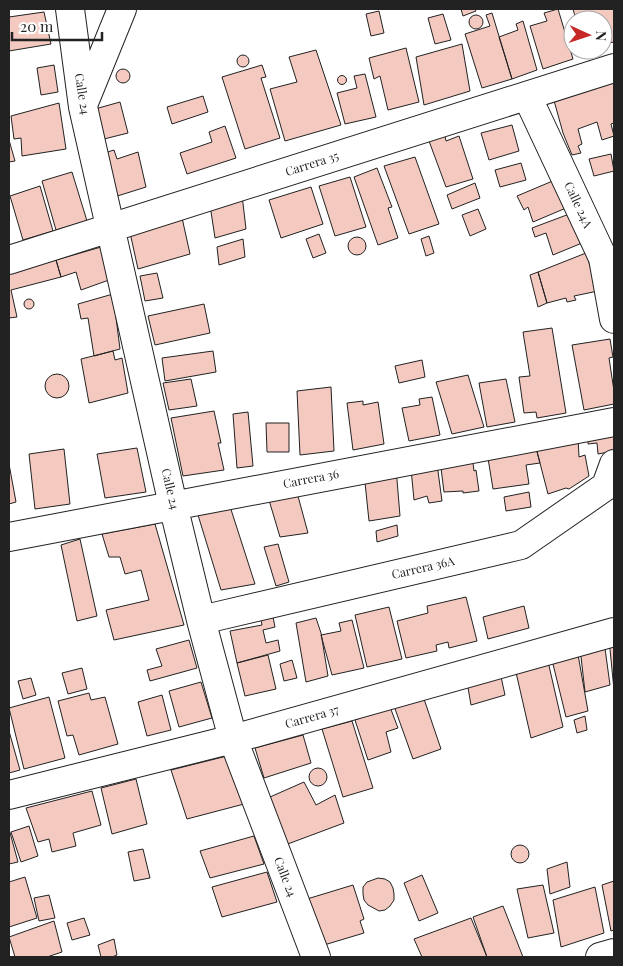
<svg xmlns="http://www.w3.org/2000/svg" width="623" height="966" viewBox="0 0 623 966" font-family="'Playfair Display',serif">
<style>
.building{fill:#f3c9c0;stroke:#222}
.lines{fill:none;stroke-linecap:round;stroke-linejoin:round}
.minor-casing{stroke:#222;stroke-width:30}
.minor{stroke:#fff;stroke-width:28}
.labels{text-anchor:middle;stroke-width:4;stroke-linejoin:round;paint-order:stroke}
.street-label{font-size:12px;fill:#222;stroke:#fff}
</style>
<rect width="100%" height="100%" fill="#fff"/>
<path class="building" d="M461 9H475L476 11 463 16Z
M558 9 573 59 543 69 530 26 547 21 544 13Z
M573 9H614V42L603 44V20H576Z
M379 11 384 33 371 36 366 14Z
M44 12 51 44 9 51V17Z
M492 13 512 79 482 88 465 34 490 26 486 15Z
M443 14 451 40 435 44 428 18Z
M469 22a7 7 0 1 1 14 0a7 7 0 1 1-14 0Z
M523 21 537 70 512 79 499 37 518 30 516 24Z
M462 44 470 91 424 105 416 57Z
M406 48 419 102 388 110 380 76 374 79 369 58Z
M316 50 341 125 285 141 270 89 297 82 289 57Z
M237 61a6 6 0 1 1 12 0a6 6 0 1 1-12 0Z
M54 65 58 92 41 95 37 68Z
M262 65 266 77 261 78 280 138 245 149 222 77Z
M116 76a7 7 0 1 1 14 0a7 7 0 1 1-14 0Z
M365 74 376 117 345 124 337 93 357 88 354 76Z
M337.5 80a4.5 4.5 0 1 1 9 0a4.5 4.5 0 1 1-9 0Z
M614 79V123L611 124 614 136 602 140 597 122 578 129 582 144 578 146 581 153 572 155 563 133 553 97Z
M203 96 208 112 172 124 167 107Z
M120 102 128 133 100 140 95 109Z
M59 103 66 149 22 156 21 138 14 139 11 116Z
M512 125 519 151 489 160 481 133Z
M225 126 236 158 187 174 180 153 212 142 209 132Z
M445 136 446 141 459 136 473 179 446 187 429 141Z
M9 140 15 161 9 162Z
M114 150 117 159 138 152 146 187 111 198 101 154Z
M611 154 614 171 594 176 589 159Z
M415 157 439 224 409 234 384 166Z
M521 163 526 180 500 187 495 170Z
M377 168 392 207 388 208 398 238 378 245 354 177Z
M72 172 87 221 56 230 42 181Z
M350 177 366 227 335 236 319 186Z
M555 180 566 208 533 222 528 207 524 210 517 196Z
M475 183 480 198 452 209 447 195Z
M40 186 53 231 23 240 10 196Z
M311 187 323 224 281 238 269 200Z
M242 195 246 229 215 238 210 205Z
M478 209 486 229 470 236 462 215Z
M181 213 190 254 138 269 129 228Z
M572 213 582 243 553 255 546 233 535 237 532 228Z
M319 234 326 253 313 258 306 239Z
M429 236 434 253 426 256 421 239Z
M348 246a9 9 0 1 1 18 0a9 9 0 1 1-18 0Z
M243 239 245 257 219 265 217 247Z
M101 247 109 280 81 290 76 272 61 277 56 260Z
M586 253 598 291 574 296 576 300 567 302 566 298 547 303 538 272Z
M56 260 61 277 11 290 17 317 9 318V272Z
M538 272 547 303 538 307 530 275Z
M157 273 163 298 145 301 140 276Z
M113 294 120 349 94 356 88 318 81 319 78 304Z
M24 304a5 5 0 1 1 10 0a5 5 0 1 1-10 0Z
M204 304 210 333 155 345 148 316Z
M552 328 566 413 537 418 536 412 524 413 519 377 530 376 523 332Z
M610 339 613 357 609 358 614 391V404L584 410 572 345Z
M113 351 115 360 122 358 128 393 89 403 81 359Z
M213 351 216 372 165 381 162 358Z
M422 360 425 377 399 383 395 366Z
M45 386a12 12 0 1 1 24 0a12 12 0 1 1-24 0Z
M468 375 484 427 452 434 436 382Z
M191 379 197 406 169 410 163 383Z
M506 379 515 422 487 427 479 383Z
M331 387 334 451 300 455 297 391Z
M432 397 440 435 409 441 402 408 420 405 419 399Z
M363 401V405L378 402 384 444 353 450 347 403Z
M214 411 221 443H218L224 470 183 476 171 418Z
M248 412 253 466 237 468 233 414Z
M266 423H289V452H267Z
M614 431V451L598 454 597 443 588 444V435Z
M578 437 579 457 585 455 589 476 569 489 566 488 548 494 535 444Z
M535 444 540 463 526 465 529 484 493 489 487 452Z
M137 448 146 492 105 498 97 454Z
M64 449 70 504 35 509 29 454Z
M472 455 474 471 476 470 479 491 463 493V491L444 492 440 460Z
M9 464 16 502 9 504Z
M437 464 442 501 429 503 427 496 414 500 411 469Z
M396 468 400 516 369 521 364 473Z
M295 485 308 533 280 537 266 490Z
M529 492 531 507 506 511 504 497Z
M227 497 255 584 221 590 194 502Z
M155 524 184 625 114 640 106 610 149 600 141 570 125 574 120 557H109L102 534Z
M397 525 398 536 377 542 376 531Z
M80 539 97 616 77 621 61 545Z
M278 544 289 582 276 586 264 547Z
M466 597 477 641 449 648 448 642 436 645 437 651 406 658 397 621 428 613 427 606Z
M524 606 529 628 488 639 483 617Z
M389 607 402 659 367 667 355 615Z
M273 617 275 627 263 630 266 643 278 640 280 651 237 663 230 631 262 625 261 620Z
M316 618 321 633 328 676 306 682 296 623Z
M352 620 364 668 332 675 321 635 341 631 339 623Z
M614 638V690L609 639Z
M189 640 197 668 150 681 147 670 162 666 156 649Z
M604 641 610 685 585 692 580 648Z
M577 649 588 711 566 717 551 656Z
M268 655 276 689 245 696 237 663Z
M547 657 563 727 531 738 515 668Z
M292 660 297 678 284 681 280 664Z
M82 668 87 689 68 694 62 673Z
M500 672 505 695 471 705 467 682Z
M31 678 36 695 23 699 18 681Z
M201 682 212 718 179 727 169 691Z
M89 693 91 700 105 697 118 744 79 755 73 735 67 736 58 701Z
M162 695 171 730 147 736 138 702Z
M423 696 441 749 413 759 394 706Z
M49 697 65 758 24 769 9 708Z
M390 707 398 728 386 732 391 752 368 760 355 720Z
M585 716 587 730 577 733 574 720Z
M352 721 373 788 343 797 322 729Z
M9 731 20 770 9 773Z
M303 735 311 763 264 778 255 748Z
M227 756 244 804 187 819 171 770Z
M309 777a9 9 0 1 1 18 0a9 9 0 1 1-18 0Z
M136 779 147 824 112 834 101 788Z
M304 782 316 805 335 795 344 823 285 845 270 797Z
M92 791 101 825 73 833 76 846 52 852 49 839 38 842 26 808Z
M29 826 38 856 21 862 11 832Z
M9 829 18 862 9 864Z
M254 836 264 864 210 878 200 851Z
M511 854a9 9 0 1 1 18 0a9 9 0 1 1-18 0Z
M143 849 150 878 134 881 128 852Z
M567 862 570 887 550 894 547 869Z
M267 872 277 902 222 917 212 887Z
M422 875 438 913 419 921 404 883Z
M25 877 37 918 9 927V882Z
M378 878 385 879 390 882 393 888 394 894V900L390 906 385 910 379 911 368 905 364 900 363 894V887L367 882Z
M614 881V930L611 931 602 885Z
M353 885 364 919 360 921 364 933 324 945 307 899Z
M543 885 554 933 528 938 517 889Z
M595 887 604 933 561 947 553 900Z
M49 895 55 918 39 921 34 898Z
M503 906 523 957H487L473 917Z
M84 918 90 935 72 940 67 923Z
M471 918 487 957H422L414 939Z
M54 921 62 952 47 957H15L9 937Z
M114 939 117 955 112 957H101L98 945Z"/>
<g class="lines">
<g class="minor-casing">
<path id="minor" d="M70 9 83 107 173 505 201 620 233 739 316 957
M527 96 603 258 614 319
M83 105 122 9
M9 260 614 68
M9 537 614 422
M201 620 521 545 606 486 614 464
M9 795 233 739 614 632
M600 957 614 953"/>
</g>
<use href="#minor" class="minor"/>
</g>
<g class="labels">
<g class="street-label">
<text transform="translate(82 94) rotate(81)" y="4">Calle 24</text>
<text transform="translate(312 164) rotate(-18)" y="4">Carrera 35</text>
<text transform="translate(578 205) rotate(65)" y="4">Calle 24A</text>
<text transform="translate(311 479) rotate(-11)" y="4">Carrera 36</text>
<text transform="translate(170 489) rotate(77)" y="4">Calle 24</text>
<text transform="translate(423 568) rotate(-13)" y="4">Carrera 36A</text>
<text transform="translate(312 717) rotate(-16)" y="4">Carrera 37</text>
<text transform="translate(285 877) rotate(69)" y="4">Calle 24</text>
</g>
</g>
<rect width="623" height="966" fill="none" stroke="#222222" stroke-width="20"/>
<g transform="translate(588 35) rotate(93)"><circle r="24" fill="#ffffff" stroke="#a7a7a7"/>
<path d="M0-4L9 19L0 12L-9 19Z" fill="#c62828"/>
<text y="-8" font-size="14" font-weight="bold" text-anchor="middle" fill="#222222">N</text>
</g>
<path d="M12 32v8h90v-8" fill="none" stroke="#222222" stroke-width="2.5"/>
<text x="20" y="32" font-size="15" fill="#222222" stroke="#ffffff" stroke-width="4" paint-order="stroke">20 m</text>
</svg>
